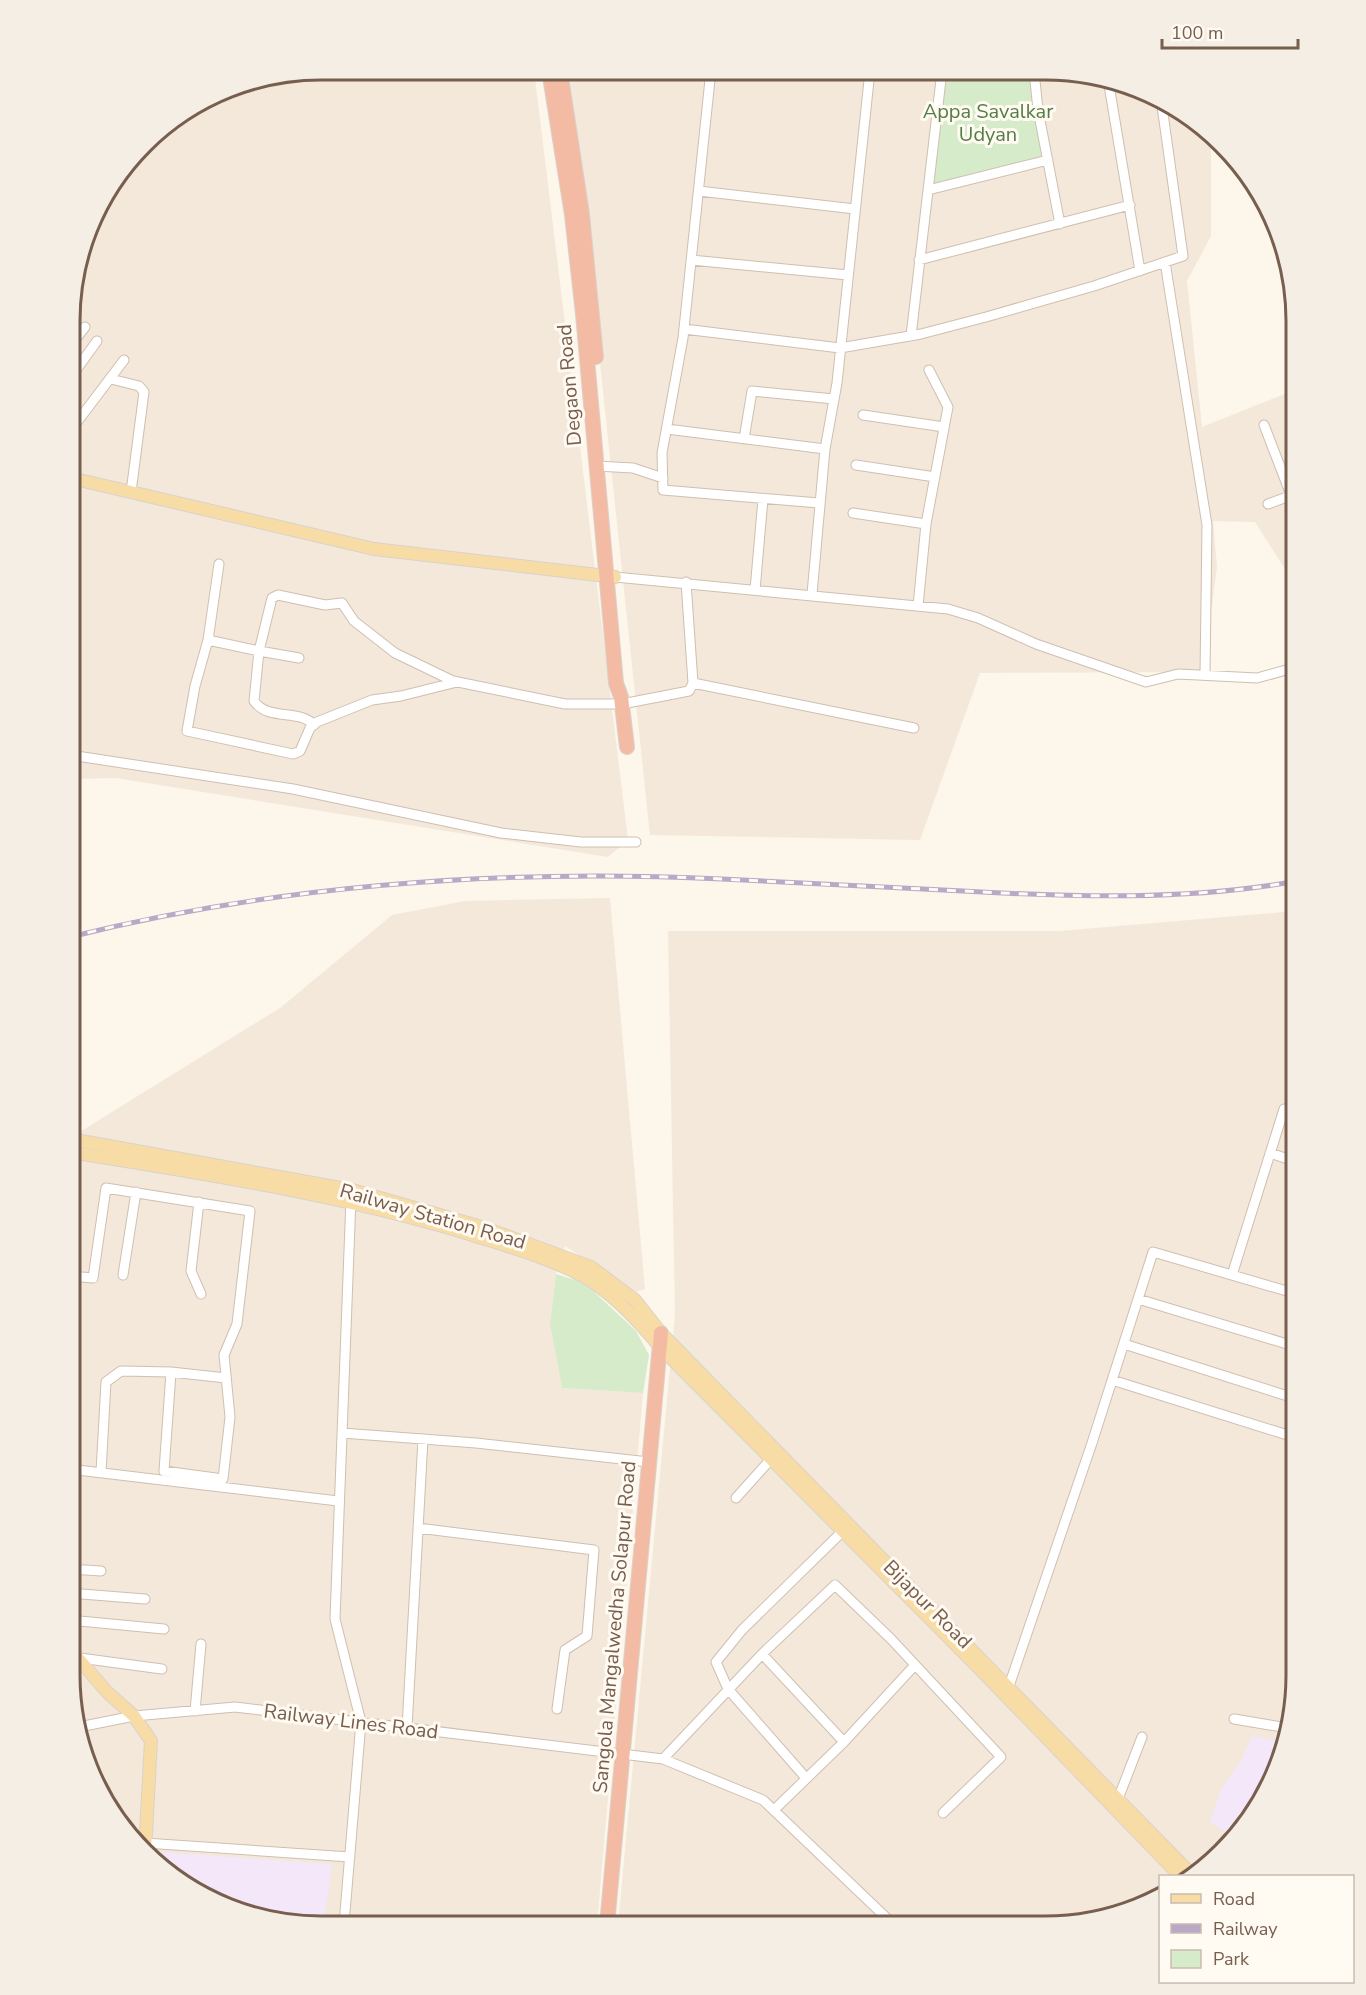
<svg xmlns="http://www.w3.org/2000/svg" width="1366" height="1995" viewBox="0 0 1366 1995" font-family="'Nunito Sans',sans-serif">
<style>
.residential{fill:#f4e8da}
.education{fill:#f3e7f9}
.green{fill:#d6ebc9}
.lines{fill:none;stroke-linecap:round;stroke-linejoin:round}
.minor-casing{stroke:#cfbfb0;stroke-width:11}
.major-casing{stroke:#d9d2cd;stroke-width:14}
.highway-casing{stroke:#d9d2cd;stroke-width:16}
.minor{stroke:#fff;stroke-width:9}
.major{stroke:#f8dca6;stroke-width:12}
.highway{stroke:#f4bba4;stroke-width:14}
.rail-casing{stroke:#baa8c7;stroke-width:5}
.rail{stroke:#fffaf2;stroke-width:3;stroke-dasharray:9;stroke-linecap:butt}
.labels{text-anchor:middle;stroke-width:6;stroke-linejoin:round;paint-order:stroke}
.park-label{font-size:20px;fill:#547d45;stroke:#fffaf2}
.street-label{font-size:20px;fill:#785e4e;stroke:#fffaf2}
.rim{fill:none;stroke:#785e4e;stroke-width:3}
</style>
<rect width="100%" height="100%" fill="#fcf6eb"/>
<path class="residential" d="M321 69 534 70 628 840 608 857 116 778 70 779 71 288 103 195 155 131 240 82Z
M569 70 1078 71 1141 88 1198 121 1211 134V236L1187 281 1202 427 1297 389V564L1285 569 1255 522 1213 521 1217 567 1203 672 980 673 920 840 650 835Z
M610 898 645 1289 636 1292 565 1246 556 1274 550 1324 562 1388 643 1393 597 1925 288 1924 225 1907 168 1874 121 1828 88 1771 69 1674 70 1138 280 1008 392 915 465 901Z
M1297 911 1296 1691 1278 1770 1245 1827 1199 1874 1194 1876H1160V1896L1142 1907 1045 1926 618 1925 675 1314 668 931H1060Z"/>
<path class="education" d="M1252 1736 1284 1742 1278 1770 1245 1827 1234 1838 1210 1822 1221 1789 1241 1761Z
M160 1852 332 1864 324 1924H288L225 1907 168 1874 159 1865Z"/>
<path class="green" d="M945 71H1030L1043 158 931 187Z
M556 1274 578 1281 592 1290 636 1331 649 1355 643 1393 562 1388 550 1324Z"/>
<g class="lines">
<g class="minor-casing">
<path id="minor" d="M711 70 683 338 662 453 663 490 819 503
M1034 71 1038 110 1060 224
M1108 79 1140 271
M928 190 1048 160
M699 191 855 209
M691 260 848 275
M919 260 1130 205
M1165 262 1207 525 1205 675
M71 313 74 309
M684 329 840 348 921 334 986 317 1094 286 1183 256 1161 99
M911 336 942 71
M71 345 85 327
M71 377 97 341
M111 379 139 386 144 392 131 492
M863 415 944 427
M1264 425 1291 495
M667 429 825 449
M71 430 124 360
M744 439 752 391 834 399
M856 465 935 477
M596 466 633 468 663 478
M1268 504 1295 494
M853 513 926 524
M219 564 208 640 259 651 272 598 278 595 325 605 342 603 354 621 395 653 453 681 565 704H622L689 691 693 683 686 582
M615 577 948 609 978 618 1036 644 1146 682 1178 674 1257 678 1297 667
M755 590 763 499
M812 594 825 449 837 383 870 71
M918 606 926 524 948 407 929 370
M208 640 195 686 187 731 293 754 300 751 310 728 317 722 372 700 401 696 457 682
M299 658 259 651 254 701C269 722 298 708 314 725
M693 683 914 728
M70 755 293 789 501 833 581 842H636
M1270 1153 1297 1162
M199 1202 191 1271 201 1294
M123 1275 136 1192
M1232 1275 1284 1109
M70 1276 93 1278 106 1188 250 1211 237 1324 224 1355 230 1417 223 1479 164 1471 171 1372 226 1378
M1138 1299 1297 1347
M1124 1344 1297 1399
M1112 1380 1297 1438
M342 1433 476 1443 649 1462
M1288 1435 1297 1408
M69 1469 338 1501
M101 1472 106 1382 121 1371 171 1372
M736 1498 771 1459
M418 1528 594 1550 587 1636 565 1650 557 1709
M69 1569 101 1571
M69 1593 145 1599
M69 1620 164 1629
M762 1654 844 1742
M80 1658 162 1669
M1009 1686 1092 1443 1153 1252 1297 1294
M195 1711 201 1644
M1234 1719 1288 1728
M79 1727 134 1716 235 1707 663 1759 763 1800 895 1926
M407 1728 423 1439
M663 1759 762 1654 835 1585 891 1639 1001 1757 943 1813
M806 1778 728 1689 716 1662 742 1630 846 1528
M1118 1799 1142 1737
M774 1810 844 1742 915 1665
M145 1843 350 1857
M344 1924 361 1722 335 1619 351 1198"/>
</g>
<g class="major-casing">
<path id="major" d="M71 478 374 549 615 577
M70 1139 352 1190 485 1228 591 1267 635 1300 661 1333 1193 1876
M70 1152C202 1173 335 1194 463 1232 503 1245 546 1256 583 1276 613 1293 638 1320 660 1347L979 1668 1180 1876
M69 1648 107 1692 134 1716 151 1741 145 1851"/>
</g>
<g class="highway-casing">
<path id="highway" d="M549 70 572 215 583 314 616 683 621 697 627 747
M560 70 582 214 596 357
M607 1925 661 1333"/>
</g>
<use href="#minor" class="minor"/>
<use href="#major" class="major"/>
<use href="#highway" class="highway"/>
<g class="rail-casing">
<path id="rail" d="M70 937C282 884 504 869 722 879 802 883 883 887 963 891 1074 897 1187 901 1297 881"/>
</g>
<use href="#rail" class="rail"/>
</g>
<g class="labels">
<g class="park-label">
<text x="988" y="118">Appa Savalkar<tspan x="988" dy="23">Udyan</tspan></text>
</g>
<g class="street-label">
<text transform="translate(569 385) rotate(-95)" y="7">Degaon Road</text>
<text transform="translate(433 1216) rotate(16)" y="7">Railway Station Road</text>
<text transform="translate(928 1604) rotate(45)" y="7">Bijapur Road</text>
<text transform="translate(614 1627) rotate(-85)" y="7">Sangola Mangalwedha Solapur Road</text>
<text transform="translate(351 1721) rotate(7)" y="7">Railway Lines Road</text>
</g>
</g>
<path d="M0 0H1366V1995H0ZM321 80H1045A241 241 0 0 1 1286 321V1675A241 241 0 0 1 1045 1916H321A241 241 0 0 1 80 1675V321A241 241 0 0 1 321 80Z" fill="#f4eee5" fill-rule="evenodd"/>
<path class="rim" d="M321 80H1045A241 241 0 0 1 1286 321V1675A241 241 0 0 1 1045 1916H321A241 241 0 0 1 80 1675V321A241 241 0 0 1 321 80Z"/>
<rect x="1159" y="1875" width="195" height="108" fill="#fffaf2" stroke="#c9bcb0" stroke-width="1.5"/>
<rect x="1171" y="1894" width="30" height="9" fill="#f8dca6" stroke="#c9bcb0" stroke-width="1.5"/>
<text x="1213" y="1905" font-size="18" fill="#785e4e">Road</text>
<rect x="1171" y="1924" width="30" height="9" fill="#baa8c7" stroke="#c9bcb0" stroke-width="1.5"/>
<text x="1213" y="1935" font-size="18" fill="#785e4e">Railway</text>
<rect x="1171" y="1950" width="30" height="18" fill="#d6ebc9" stroke="#c9bcb0" stroke-width="1.5"/>
<text x="1213" y="1965" font-size="18" fill="#785e4e">Park</text>
<path d="M1162 39v9h136v-9" fill="none" stroke="#785e4e" stroke-width="3"/>
<text x="1171" y="39" font-size="18" fill="#785e4e" stroke="#fffaf2" stroke-width="4.5" paint-order="stroke">100 m</text>
</svg>
